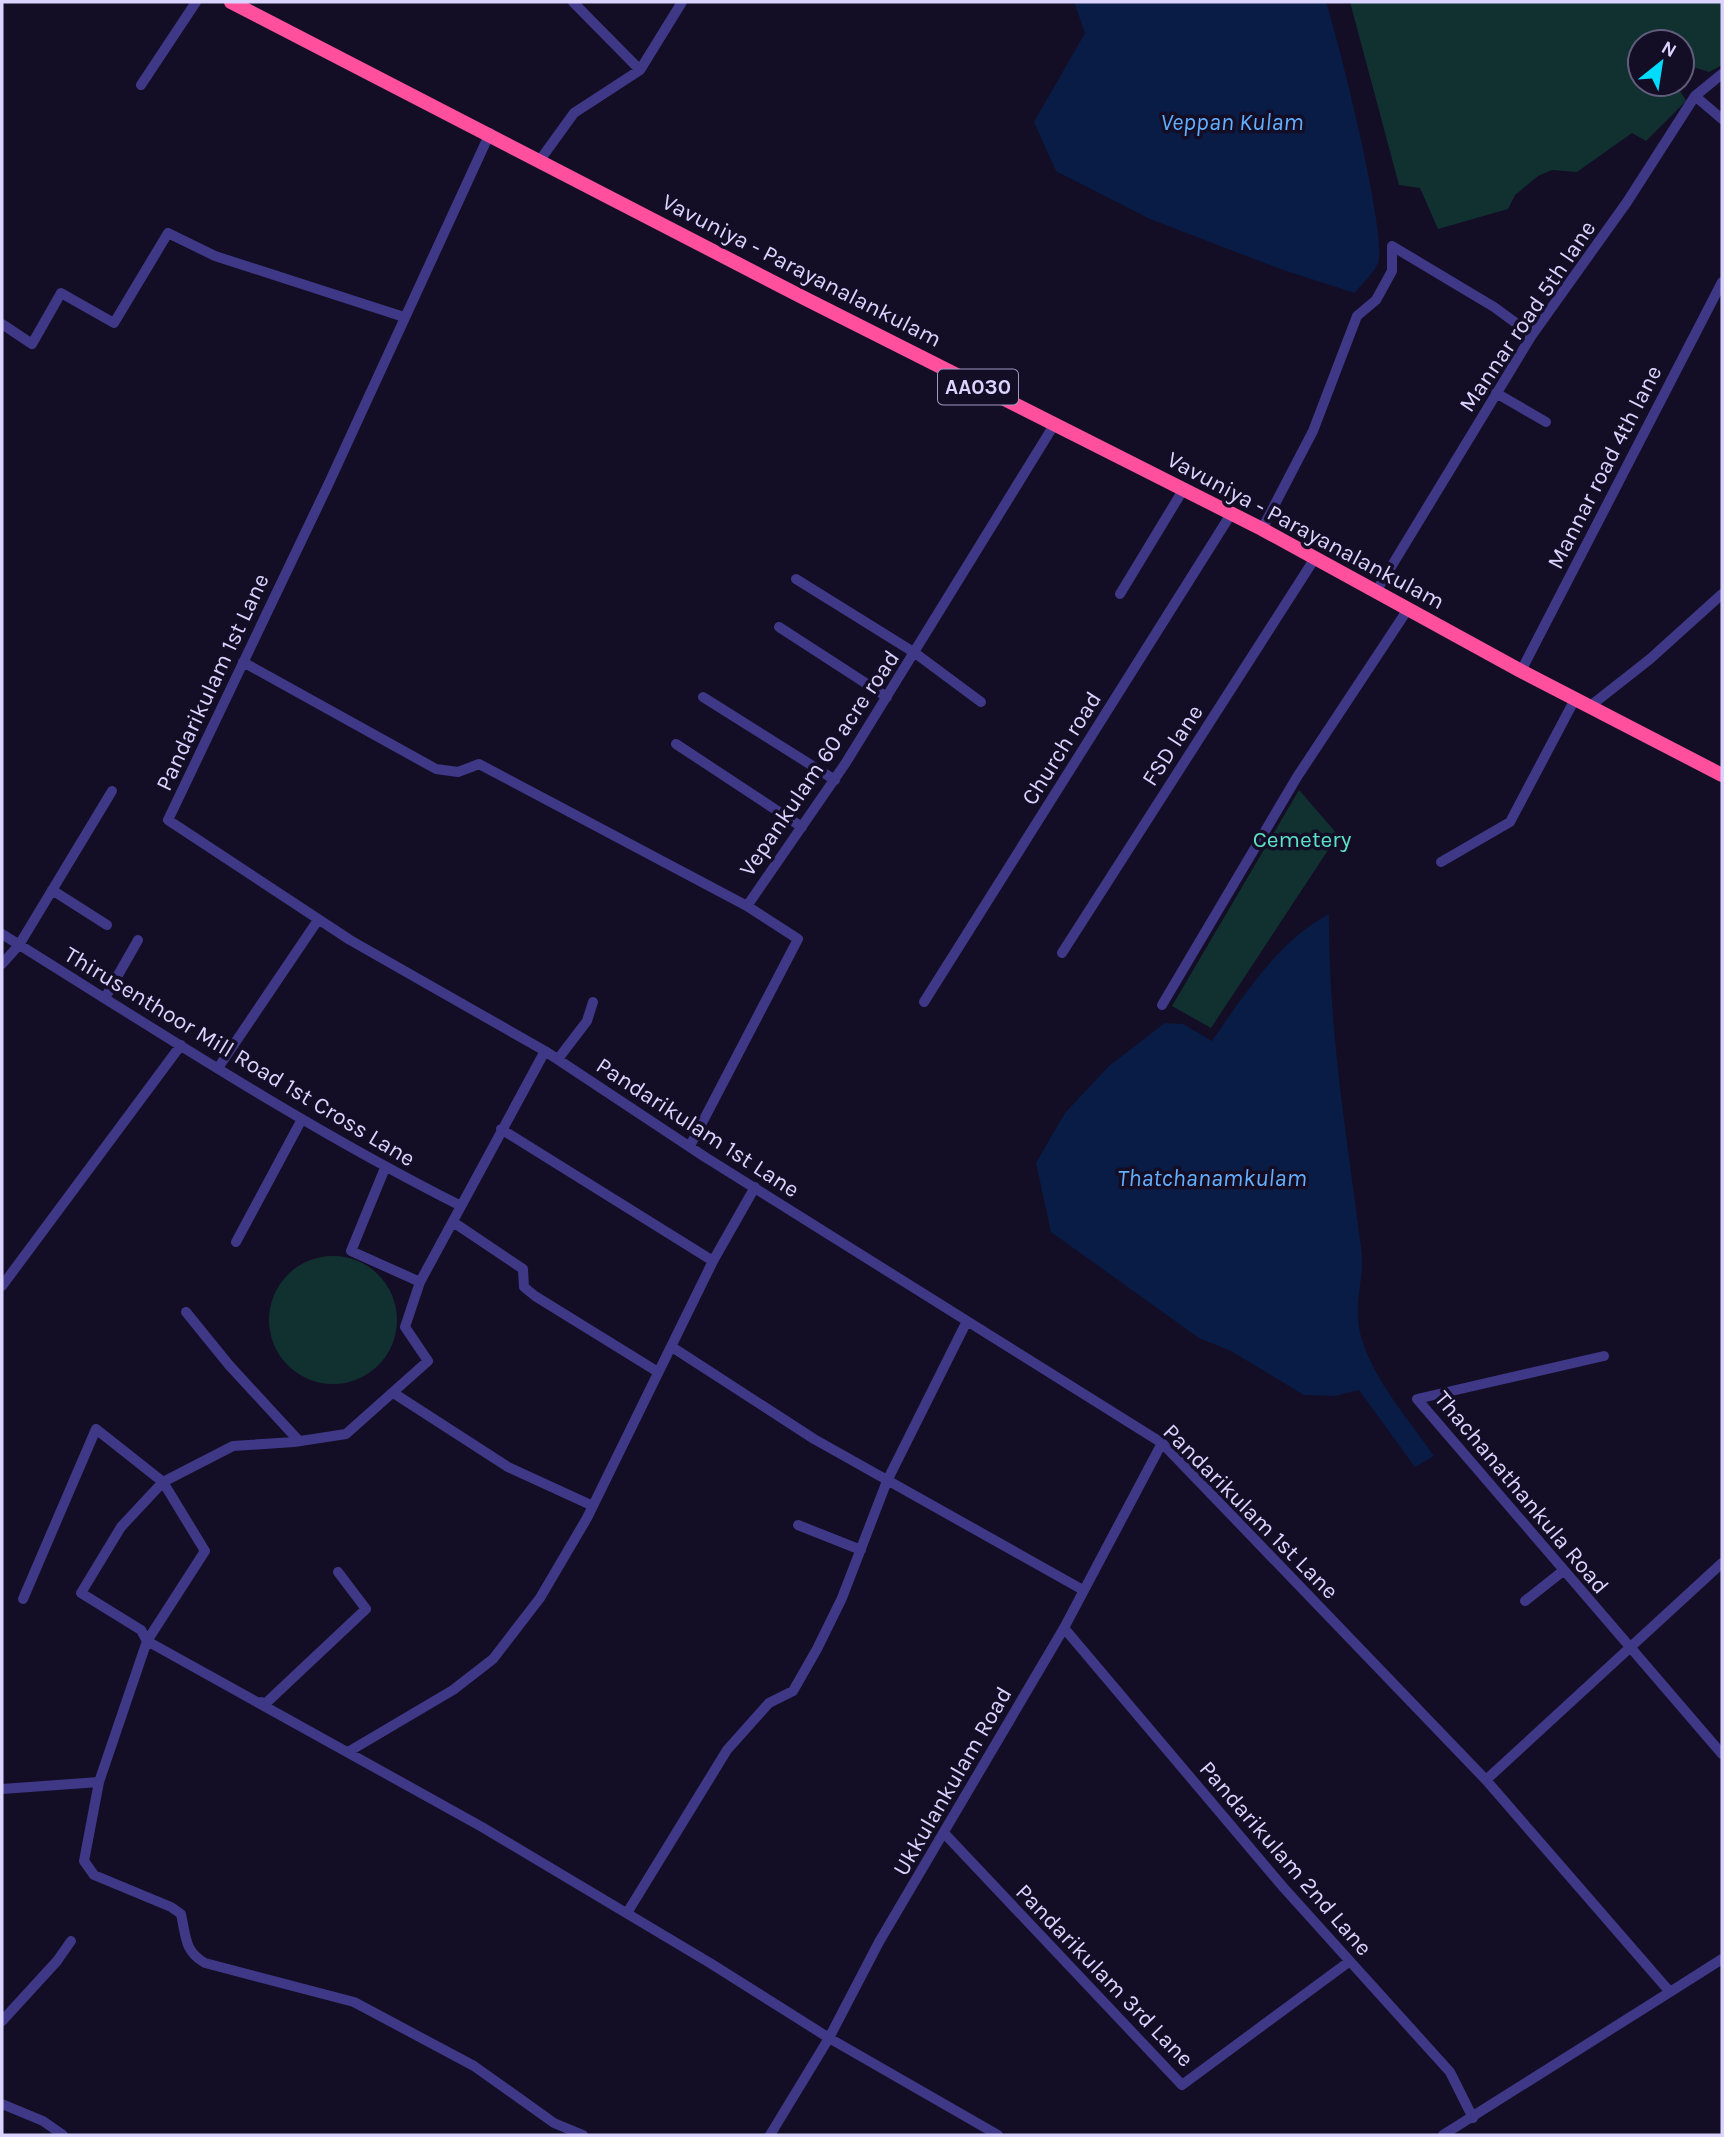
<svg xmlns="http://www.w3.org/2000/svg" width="1724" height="2137" viewBox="0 0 1724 2137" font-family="Karla,sans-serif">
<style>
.green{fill:#113030}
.water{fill:#091c45}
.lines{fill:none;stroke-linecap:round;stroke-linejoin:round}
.minor{stroke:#3e3886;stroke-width:10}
.highway{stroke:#ff4f9d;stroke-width:14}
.labels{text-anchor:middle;stroke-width:7;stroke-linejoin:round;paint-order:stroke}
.shield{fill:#130e26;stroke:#9e99be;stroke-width:2}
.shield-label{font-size:21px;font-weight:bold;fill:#dad4ff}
.street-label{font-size:23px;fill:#dad4ff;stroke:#130e26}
.park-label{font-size:23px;fill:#5ce2c6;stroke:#130e26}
.water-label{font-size:24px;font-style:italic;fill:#62b0ff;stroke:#130e26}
</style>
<rect width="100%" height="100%" fill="#130e26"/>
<path class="green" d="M1350 2H1722V65L1709 72 1690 66 1682 71V42H1640V84H1676L1686 101 1646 141 1632 133 1577 172 1552 170 1538 176 1515 195 1508 209 1438 229 1420 188 1399 185Z
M1299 790 1338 835 1211 1028 1172 1006Z
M269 1320a64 64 0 1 1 128 0a64 64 0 1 1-128 0Z"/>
<path class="water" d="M1074 2H1326C1338 39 1388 236 1378 263 1374 273 1361 284 1355 293L1283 270 1150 219 1056 171 1034 122 1085 33Z
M1329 914C1328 1027 1347 1137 1361 1248 1366 1282 1350 1305 1363 1343 1377 1384 1409 1420 1434 1456L1415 1467 1359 1390 1334 1396 1304 1395 1231 1351 1199 1338 1051 1232 1036 1163 1065 1113 1109 1066 1165 1023 1183 1024 1212 1041C1244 995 1278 941 1329 914Z"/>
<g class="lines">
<path class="minor" d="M573 2 640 70
M141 85 196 2
M1695 96 1722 119
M490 133 328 485 168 820 350 940 545 1051 705 1157 1162 1443 1486 1780 1670 1992 1722 1959
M540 160 574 113 640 70 682 2
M2 324 32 344 61 293 114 323 168 233 215 256 404 317
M1496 393 1546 422
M1262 529 1313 431 1357 316 1376 300 1392 271V246L1494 307 1532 335
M796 579 915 653 981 702
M1377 590 1532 335 1627 202 1695 96 1722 74
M1120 594 1183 490
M779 627 887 697
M243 662 436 769 458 772 479 764 747 906
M1521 671 1722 282
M703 697 835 780
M1589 707 1650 659 1722 594
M676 744 802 827
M1441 862 1510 822 1575 699
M52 890 107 925
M2 934C153 1028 302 1126 461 1206
M1062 953 1315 558
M2 964 19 945 112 791
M105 998 138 940
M924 1002 1231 514
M1162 1005 1297 777 1408 609
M545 1051 420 1282 405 1327 428 1361 346 1434 294 1442 233 1446 163 1482 205 1551 147 1641 482 1827 710 1963 829 2038 998 2135
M558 1059 587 1021 593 1002
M218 1068 318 920
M501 1129 713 1261
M690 1146 798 939 747 906 845 764 1054 425
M385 1168 351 1251 420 1282
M453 1222 523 1269 524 1287 535 1296 658 1372
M236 1242 302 1119
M2 1286 181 1045
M186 1312 229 1365 299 1441
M672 1347 814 1439 1083 1590
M1604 1356 1417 1399 1722 1754
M395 1394 508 1467 593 1506
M798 1525 861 1550
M1525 1601 1563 1571
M1064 1628 1283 1887 1450 2072 1473 2118
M261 1702 265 1704 366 1609 338 1572
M348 1752 453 1690 493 1659 540 1598 587 1518 713 1261 755 1187
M1486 1780 1722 1563
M99 1782 84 1861 94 1875 171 1907 181 1914C186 1936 184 1951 205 1963L354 2002 474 2066 554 2123 583 2135
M2 1789 99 1782 147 1641 141 1630 81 1593 121 1527 163 1482 96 1429 23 1599
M944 1833 1182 2085 1350 1961
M627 1913 727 1750 769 1703 793 1691 817 1649 842 1598 887 1481 967 1321
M2 2021 57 1961 71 1941
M2 2104 43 2121 63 2135
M770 2135 829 2038 879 1942 1064 1628 1162 1443
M1443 2135 1670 1992"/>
<path class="highway" d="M231 2 806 299 1262 529 1521 671 1722 775"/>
</g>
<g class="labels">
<rect class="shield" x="938" y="369.5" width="80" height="35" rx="5"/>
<g class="shield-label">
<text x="978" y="394">AA030</text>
</g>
<g class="street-label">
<text transform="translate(802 270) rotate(27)" y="8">Vavuniya - Parayanalankulam</text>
<text transform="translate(1527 316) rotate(-56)" y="8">Mannar road 5th lane</text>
<text transform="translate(1604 467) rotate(-63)" y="8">Mannar road 4th lane</text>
<text transform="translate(1306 530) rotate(28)" y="8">Vavuniya - Parayanalankulam</text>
<text transform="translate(212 682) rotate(-65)" y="8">Pandarikulam 1st Lane</text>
<text transform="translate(1172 745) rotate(-57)" y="8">FSD lane</text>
<text transform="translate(1061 748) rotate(-58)" y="8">Church road</text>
<text transform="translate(819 763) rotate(-56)" y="8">Vepankulam 60 acre road</text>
<text transform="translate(240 1056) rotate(31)" y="8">Thirusenthoor Mill Road 1st Cross Lane</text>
<text transform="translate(698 1127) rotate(33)" y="8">Pandarikulam 1st Lane</text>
<text transform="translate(1522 1492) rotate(50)" y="8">Thachanathankula Road</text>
<text transform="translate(1251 1511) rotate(45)" y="8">Pandarikulam 1st Lane</text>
<text transform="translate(952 1781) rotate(-60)" y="8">Ukkulankulam Road</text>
<text transform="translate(1286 1858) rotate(49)" y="8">Pandarikulam 2nd Lane</text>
<text transform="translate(1105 1975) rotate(46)" y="8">Pandarikulam 3rd Lane</text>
</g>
<g class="park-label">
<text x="1302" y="847">Cemetery</text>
</g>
<g class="water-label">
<text x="1232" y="130">Veppan Kulam</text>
<text x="1212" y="1186">Thatchanamkulam</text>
</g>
</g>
<rect width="1724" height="2137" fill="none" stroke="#dad4ff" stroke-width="7"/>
<g transform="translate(1661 63) rotate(30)"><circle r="33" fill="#130e26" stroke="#635d7d" stroke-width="2"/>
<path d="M0-5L12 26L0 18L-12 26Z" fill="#00dcff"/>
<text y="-10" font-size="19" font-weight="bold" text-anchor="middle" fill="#dad4ff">N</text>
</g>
</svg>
